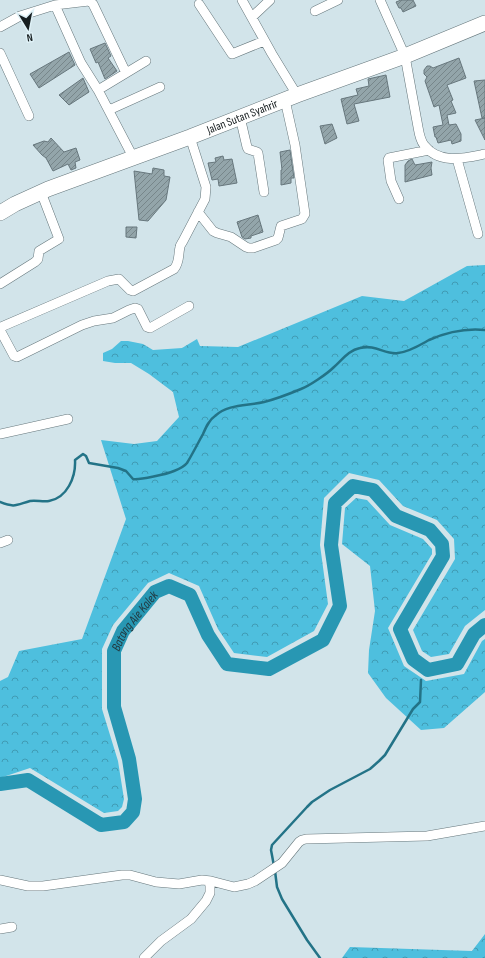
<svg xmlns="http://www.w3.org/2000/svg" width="485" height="958" viewBox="0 0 485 958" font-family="'Sofia Sans Condensed',sans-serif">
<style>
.forest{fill:url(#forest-crowns)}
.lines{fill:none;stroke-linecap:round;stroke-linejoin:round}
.stream{stroke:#237387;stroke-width:2.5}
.river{stroke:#2897b3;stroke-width:14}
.building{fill:url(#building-hatch);stroke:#67777d}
.minor-casing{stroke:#66777c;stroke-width:10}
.trunk-casing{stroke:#66777c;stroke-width:16}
.minor{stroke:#fff;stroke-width:9}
.trunk{stroke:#fff;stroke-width:15}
.labels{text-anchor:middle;stroke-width:3;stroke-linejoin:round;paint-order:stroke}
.street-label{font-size:12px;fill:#171e20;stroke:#dff1f7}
.water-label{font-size:13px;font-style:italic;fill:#223a41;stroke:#dff1f7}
</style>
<defs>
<pattern id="forest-crowns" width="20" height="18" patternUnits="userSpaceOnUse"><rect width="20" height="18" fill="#4ebfde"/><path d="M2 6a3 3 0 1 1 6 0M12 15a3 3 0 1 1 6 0" fill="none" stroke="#409bb4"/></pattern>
<pattern id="building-hatch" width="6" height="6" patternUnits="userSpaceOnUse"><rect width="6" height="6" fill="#93a5aa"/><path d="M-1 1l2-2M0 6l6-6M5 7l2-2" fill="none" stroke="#77868a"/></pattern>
</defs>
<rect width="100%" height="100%" fill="#d2e4ea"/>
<path class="forest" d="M485 265V610L465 626 449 654 431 657 422 651 413 630 455 559 454 539 437 520 403 506 379 480 349 473 324 498 320 545 328 604 314 631 267 657 234 653 218 629 199 586 169 573 148 583 113 625 102 649V709L118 761 124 799 122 807 118 811 104 813 30 768 0 778V681L8 677 19 651 82 639 126 519 101 440 134 444 157 441 179 417 173 392 149 374 131 363H115L103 361V353L112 349 121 341H128L143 344 153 350 182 348 197 339 200 346 238 347 362 296 404 301 467 266Z
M356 498 367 500 390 525 423 539 432 549V554L388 628 404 666 426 681 464 674 482 641 485 639V692L444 728 421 730 386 698 368 673 369 650 375 611 370 566 342 544 345 508Z
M485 934V958H342L350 947 472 951Z"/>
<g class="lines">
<path class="stream" d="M0 502C15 508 16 505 30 501 36 500 43 502 49 501 67 498 76 477 75 460L83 454 86 456 89 463 118 468 126 471 133 479C140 480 167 474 174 471 179 469 184 467 187 463 193 453 198 443 203 434 206 427 209 420 215 416 228 404 247 406 264 402 276 399 289 394 301 389 309 386 327 374 334 367 342 360 349 350 360 348 376 344 385 355 398 353 409 352 420 345 429 340 447 332 465 328 485 330
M274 866 271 850 272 845 307 807 312 802 330 790 370 769 379 761 385 755 413 709 420 702 421 680
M275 871 277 887 282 899 307 940 320 958"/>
<path class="river" id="s1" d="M0 784 28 780 101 825 124 822 133 812 135 799 129 759 114 707V651L123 631 155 592 169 586 190 595 208 635 227 664 269 669 323 640 340 606 331 545 335 503 353 486 373 490 396 516 430 530 442 544 443 556 400 629 413 659 428 670 457 664 474 634 485 625"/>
</g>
<path class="building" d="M401 0H413L416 6 403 12 401 8H399L396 2Z
M105 43 111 56 108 58 117 71 105 79 98 62 96 63 90 49Z
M69 52 75 65 39 88 30 74Z
M459 58 466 78 447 85 453 100 451 101 456 113 447 115 449 125 456 124 461 134V141L452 144 451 140 438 143 436 137H435L433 127 443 125 439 105 434 107 425 81 427 77 424 74V70L427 66H430L433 68Z
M386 75 390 97 354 104 359 121 347 124 341 99 358 95 356 89 369 86 368 79Z
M83 78 89 92 69 105 59 95Z
M485 80V118H482L474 81Z
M485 118V140L475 120Z
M332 124 337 138 325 144 320 126Z
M51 138 64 152 76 148 80 160 75 162 76 168 71 170 68 164 53 171 46 158 42 155 33 145 44 141 48 142Z
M290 150 294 178H291V183L281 185V170H282L280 152Z
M223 156 224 160 232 159 237 183 219 186 218 179 212 180 208 163 216 162 215 158Z
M412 159 415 165 432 162 431 168 432 175 405 182V165L408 161Z
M153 168 164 170V176L170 177 166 200 148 221 139 220 134 171 152 174Z
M258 215 263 232 251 236V238L245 239 242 237 237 222Z
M126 227H137L136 238 126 237Z"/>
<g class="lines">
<g class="minor-casing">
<path id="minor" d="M242 0 272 54 297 95
M380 0 405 56 418 127C419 133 420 140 424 145 439 165 465 158 485 154
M199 4 232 54 264 41
M55 5 81 63 98 90 133 157
M315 11 338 0
M252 17 270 0
M0 27 20 16 55 5 89 1 93 4 126 73
M0 53 29 116
M98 90 146 61
M109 110 160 87
M240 117 247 147 248 149 257 152 258 153 264 192
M457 159 478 234
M399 199 391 181 388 160 389 158 429 150
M198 212 213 231 217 233 231 237 246 247 249 248H253L276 240 278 238 281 226 302 219 305 214 295 145 285 100
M0 284 35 262 38 259 39 251 59 239 41 192
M189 306 150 328 147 327 138 309 135 308 129 310 113 318 94 321 82 325 17 357 14 356 0 330V328L1 327 108 281 119 279 130 290 133 291 174 269C180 262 178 255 180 247 180 245 182 243 183 241L205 199 206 187 190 137
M0 434 68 419
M0 543 8 540
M0 880 28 886H43L122 875H130L156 882 179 884 202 880 211 881 234 887 248 884 255 881 282 863 299 842 302 840 306 839 427 836 485 826
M0 929 12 927
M144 958 161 941 191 919 206 901 210 893V886L209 881"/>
</g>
<g class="trunk-casing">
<g id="trunk">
<path id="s2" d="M0 213 15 204 48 189 190 137 297 95 405 56 485 23"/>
</g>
</g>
<use href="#minor" class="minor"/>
<use href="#trunk" class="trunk"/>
</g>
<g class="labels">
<g class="street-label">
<text dy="4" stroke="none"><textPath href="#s2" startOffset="261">Jalan Sutan Syahrir</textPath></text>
</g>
<g class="water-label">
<text dy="5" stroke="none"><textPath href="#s1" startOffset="351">Batang Aie Kalek</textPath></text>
</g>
</g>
<g transform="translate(28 28) rotate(170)" stroke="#dff1f7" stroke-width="3" paint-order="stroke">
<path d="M0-3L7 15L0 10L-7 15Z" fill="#171e20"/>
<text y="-6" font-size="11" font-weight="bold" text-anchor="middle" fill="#171e20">N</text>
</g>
</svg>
